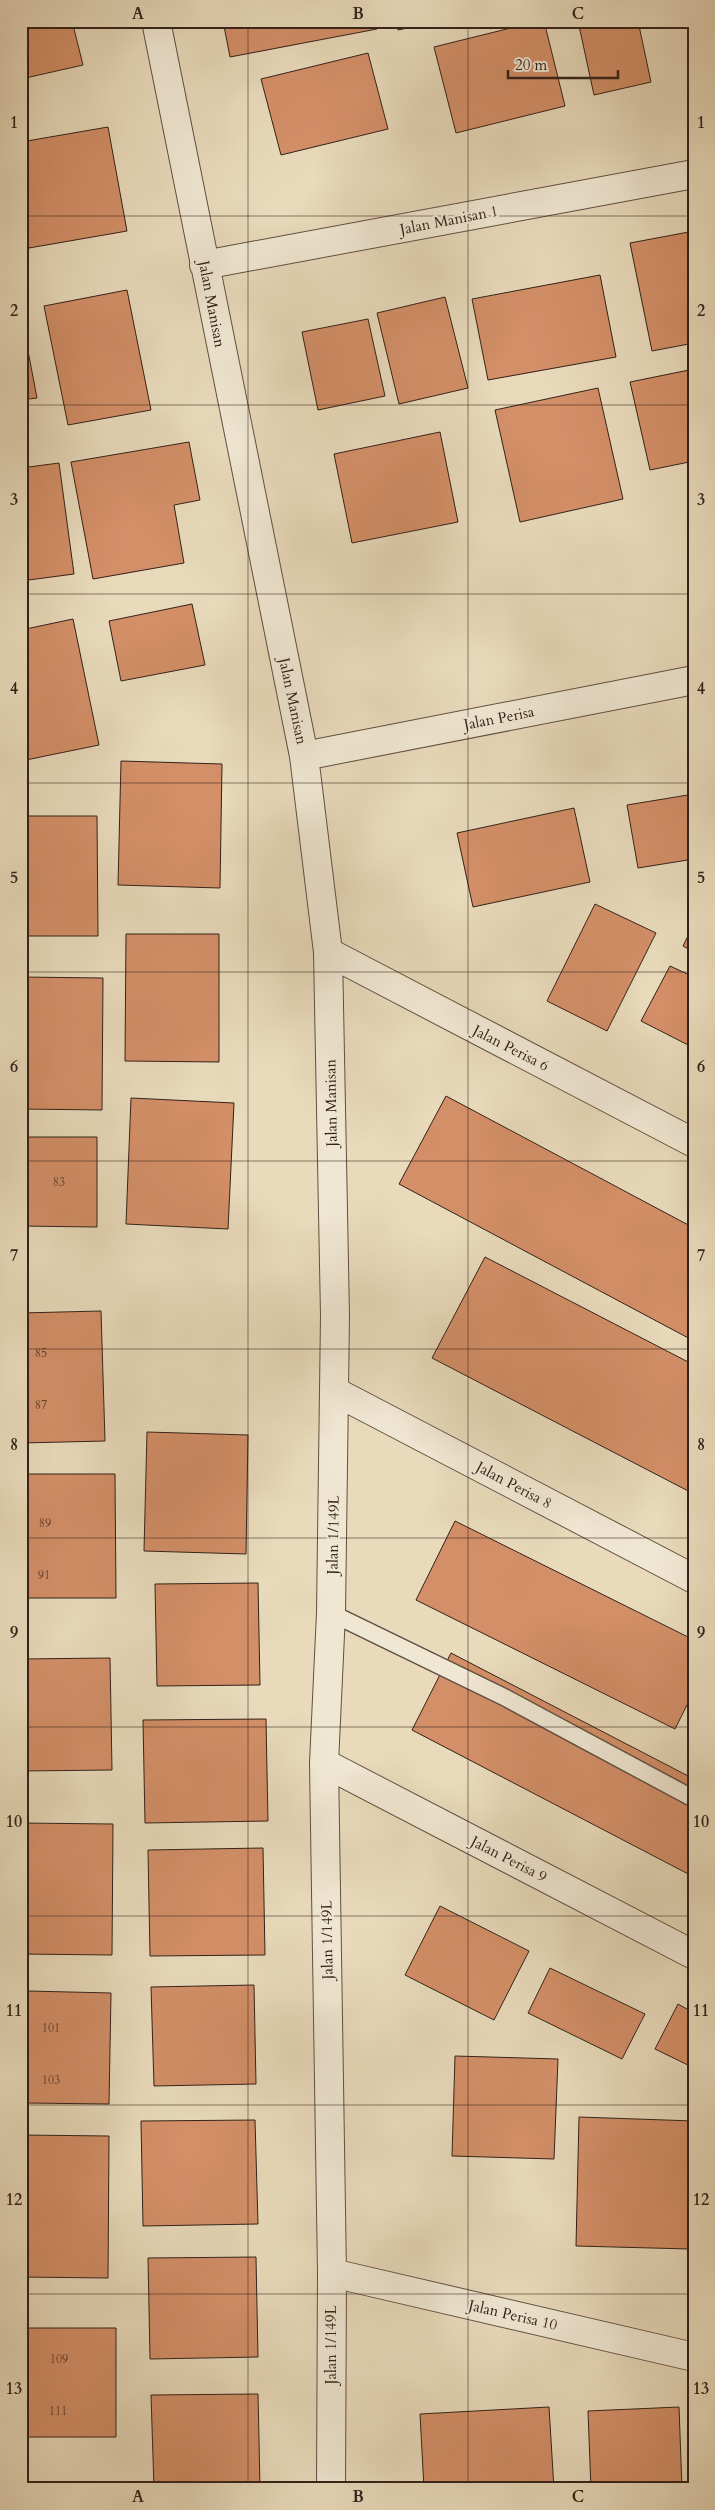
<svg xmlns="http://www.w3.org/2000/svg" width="715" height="2510" viewBox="0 0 715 2510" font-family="Cardo,serif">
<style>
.building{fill:#d38f68;stroke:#332119}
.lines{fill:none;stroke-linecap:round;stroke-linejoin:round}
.lane-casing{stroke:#604f42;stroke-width:19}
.street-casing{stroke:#604f42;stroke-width:30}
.lane{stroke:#f0e7d3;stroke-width:16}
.street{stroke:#f0e7d3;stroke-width:28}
.grid{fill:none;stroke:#332119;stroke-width:1;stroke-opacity:0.55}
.labels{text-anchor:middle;stroke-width:4;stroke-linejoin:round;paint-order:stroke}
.number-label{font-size:12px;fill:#5b3c2d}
.street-label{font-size:15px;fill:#332119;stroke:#f0e7d3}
.neatline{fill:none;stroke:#332119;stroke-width:2}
.grid-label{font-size:16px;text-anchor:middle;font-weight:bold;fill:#332119}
</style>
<rect width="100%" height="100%" fill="#e8dabb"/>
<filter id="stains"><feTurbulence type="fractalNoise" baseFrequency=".004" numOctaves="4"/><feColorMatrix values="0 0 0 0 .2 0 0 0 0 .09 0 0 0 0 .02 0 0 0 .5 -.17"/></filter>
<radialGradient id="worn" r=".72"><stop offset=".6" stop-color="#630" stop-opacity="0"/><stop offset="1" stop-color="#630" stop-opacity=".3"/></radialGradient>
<path class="building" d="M21 21H72L83 65 21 79Z
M223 21H376L377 29 230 57Z
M396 21H441L398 30Z
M539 21H544L565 106 456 133 434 47Z
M578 21H638L651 82 594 95Z
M368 53 388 129 281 155 261 79Z
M108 127 127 231 29 248 21 206V142Z
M694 231V343L652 351 630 243Z
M600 275 616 357 488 380 472 299Z
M127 290 151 410 68 425 44 306Z
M445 297 468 388 399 404 377 313Z
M21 314 37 398 21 400Z
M368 319 385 396 318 410 302 332Z
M694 369V461L650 470 630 382Z
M598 388 623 499 520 522 495 410Z
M440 432 458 522 352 543 334 454Z
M189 442 200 500 174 505 184 563 93 579 71 462Z
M59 463 74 574 21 581V468Z
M192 604 205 665 121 681 109 621Z
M73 619 99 745 21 761V630Z
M121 761 222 764 220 888 118 885Z
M694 794V859L638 868 627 805Z
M574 808 590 882 473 907 457 833Z
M21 816H97L98 936H21Z
M595 904 656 933 607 1031 547 1001Z
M694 924V952L683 946Z
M126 934H219V1062L125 1061Z
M670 966 694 977V1048L641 1021Z
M21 977 103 978 102 1110 21 1109Z
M446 1096 694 1228V1341L399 1184Z
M131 1098 234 1103 228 1229 126 1224Z
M21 1137H97V1227L21 1226Z
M485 1257 694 1365V1494L432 1358Z
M101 1311 105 1441 21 1443V1313Z
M147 1432 248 1435 246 1554 144 1551Z
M21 1474H115L116 1598H21Z
M455 1521 694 1640V1691L675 1729 416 1600Z
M258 1583 260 1685 157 1686 155 1584Z
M451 1653 694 1779V1877L412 1730Z
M110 1658 112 1770 21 1771V1659Z
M266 1719 268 1821 145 1823 143 1720Z
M21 1823 113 1824 112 1955 21 1954Z
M263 1848 265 1955 150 1956 148 1850Z
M440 1906 529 1951 494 2020 405 1975Z
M550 1968 645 2014 622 2059 528 2013Z
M254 1985 256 2084 154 2086 151 1987Z
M28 1991 111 1993 109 2104 26 2103Z
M678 2004 694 2013V2068L655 2049Z
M455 2056 558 2059 554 2159 452 2156Z
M579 2117 694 2121 690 2249 576 2246Z
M255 2120 258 2224 143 2226 141 2121Z
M21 2135 109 2136 108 2278 21 2277Z
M256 2257 258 2357 150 2359 148 2258Z
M26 2328H116V2437H25Z
M258 2394 260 2489H154L151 2395Z
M549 2407 554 2489H424L420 2414Z
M679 2407 682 2489H591L588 2411Z"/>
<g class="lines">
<g class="lane-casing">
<path id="lane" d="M331 1613 504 1697 694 1799"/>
</g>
<g class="street-casing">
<path id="street" d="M156 21 304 756 328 952 335 1316 331 1613 324 1763 332 2273 331 2489
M204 265 694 174
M304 756 694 680
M328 952 694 1143
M334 1391 694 1579
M324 1763 694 1955
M332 2273 694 2357"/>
</g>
<use href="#lane" class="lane"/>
<use href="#street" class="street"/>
</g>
<path class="grid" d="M248 21V2489M468 21V2489M21 216H694M21 405H694M21 594H694M21 783H694M21 972H694M21 1161H694M21 1349H694M21 1538H694M21 1727H694M21 1916H694M21 2105H694M21 2294H694"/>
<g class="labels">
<g class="number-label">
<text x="59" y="1186">83</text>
<text x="41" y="1357">85</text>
<text x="41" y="1409">87</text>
<text x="45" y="1527">89</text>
<text x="44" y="1579">91</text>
<text x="51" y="2032">101</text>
<text x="51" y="2084">103</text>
<text x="59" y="2363">109</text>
<text x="58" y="2415">111</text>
</g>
<g class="street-label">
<text transform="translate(449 220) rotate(-11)" y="5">Jalan Manisan 1</text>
<text transform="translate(212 304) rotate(79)" y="5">Jalan Manisan</text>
<text transform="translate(293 701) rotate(78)" y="5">Jalan Manisan</text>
<text transform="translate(499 718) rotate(-11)" y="5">Jalan Perisa</text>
<text transform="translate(511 1048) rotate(27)" y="5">Jalan Perisa 6</text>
<text transform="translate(331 1103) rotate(-91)" y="5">Jalan Manisan</text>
<text transform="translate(514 1485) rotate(28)" y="5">Jalan Perisa 8</text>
<text transform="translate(333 1535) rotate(-89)" y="5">Jalan 1/149L</text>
<text transform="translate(509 1859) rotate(27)" y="5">Jalan Perisa 9</text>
<text transform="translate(327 1940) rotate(-91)" y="5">Jalan 1/149L</text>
<text transform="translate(513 2315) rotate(13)" y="5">Jalan Perisa 10</text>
<text transform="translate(331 2345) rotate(-90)" y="5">Jalan 1/149L</text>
</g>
</g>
<rect width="715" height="2510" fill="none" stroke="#e8dabb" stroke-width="55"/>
<path d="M508 70v8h110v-8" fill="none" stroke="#332119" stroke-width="2.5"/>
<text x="515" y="70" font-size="15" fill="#332119" stroke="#f0e7d3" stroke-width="4" paint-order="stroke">20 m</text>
<rect x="28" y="28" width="660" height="2454" class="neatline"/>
<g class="grid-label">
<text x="138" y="19">A</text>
<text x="358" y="19">B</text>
<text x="578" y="19">C</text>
<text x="14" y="128">1</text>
<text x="701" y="128">1</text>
<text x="14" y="316">2</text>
<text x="701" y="316">2</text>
<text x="14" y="505">3</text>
<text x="701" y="505">3</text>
<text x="14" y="694">4</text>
<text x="701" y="694">4</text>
<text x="14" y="883">5</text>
<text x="701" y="883">5</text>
<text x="14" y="1072">6</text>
<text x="701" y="1072">6</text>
<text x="14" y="1261">7</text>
<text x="701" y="1261">7</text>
<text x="14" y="1450">8</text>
<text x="701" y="1450">8</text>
<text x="14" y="1638">9</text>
<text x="701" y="1638">9</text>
<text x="14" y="1827">10</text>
<text x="701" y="1827">10</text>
<text x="14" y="2016">11</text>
<text x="701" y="2016">11</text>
<text x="14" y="2205">12</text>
<text x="701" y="2205">12</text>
<text x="14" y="2394">13</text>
<text x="701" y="2394">13</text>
<text x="138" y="2502">A</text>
<text x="358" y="2502">B</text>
<text x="578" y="2502">C</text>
</g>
<rect width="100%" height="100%" filter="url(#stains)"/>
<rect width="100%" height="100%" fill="url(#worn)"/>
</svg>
